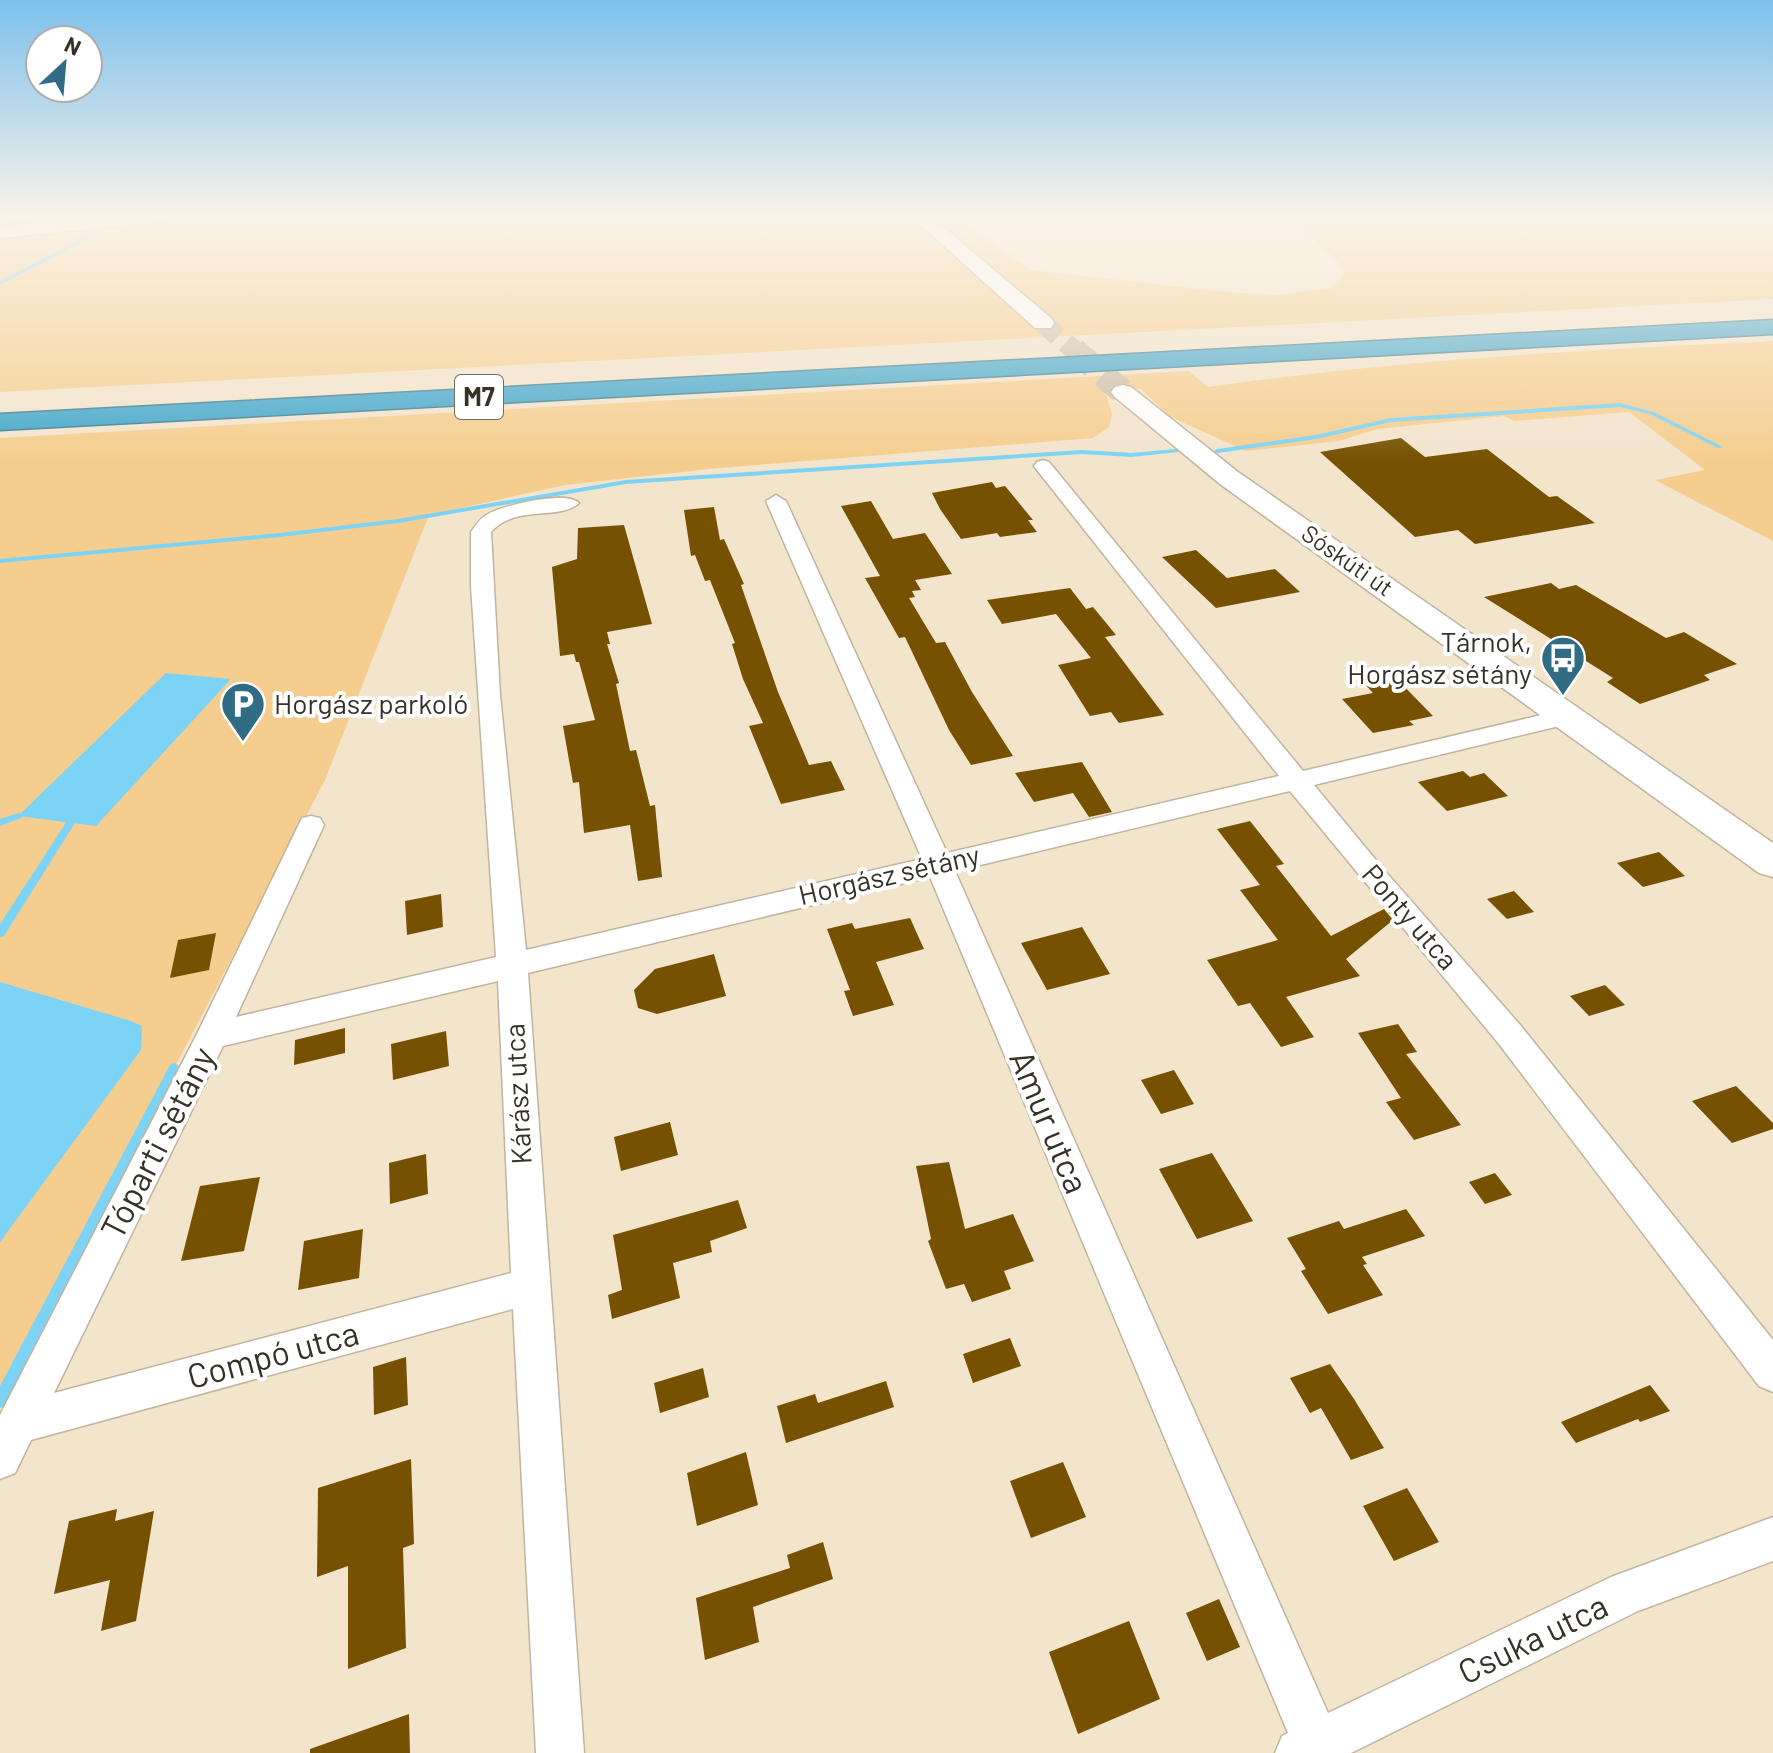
<svg xmlns="http://www.w3.org/2000/svg" width="1773" height="1753" viewBox="0 0 1773 1753" font-family="Barlow,sans-serif">
<style>
.green{fill:#f5ce8f}
.water{fill:#7dd3f5}
.lines{fill:none;stroke-linecap:round;stroke-linejoin:round}
.stream{fill:#7dd3f5;fill-rule:evenodd}
.building{fill:#755101}
.secondary-tunnel-far1{stroke:#cdc0ab;stroke-width:20;stroke-dasharray:20 10;stroke-linecap:butt}
.secondary-tunnel{stroke:#cdc0ab;stroke-width:25;stroke-dasharray:25 13;stroke-linecap:butt}
.minor-casing{stroke:#c2b49d;stroke-width:3}
.secondary-casing{stroke:#c2b49d;stroke-width:3}
.motorway-casing{stroke:#3e7e93;stroke-width:3}
.minor{fill:#fff;fill-rule:evenodd}
.secondary{fill:#fff;fill-rule:evenodd}
.motorway{fill:#42a7cc;fill-rule:evenodd}
.labels{text-anchor:middle;stroke-width:8;stroke-linejoin:round;paint-order:stroke}
.far-street-label{font-size:24px;fill:#373128;stroke:#fff}
.shield{fill:#fff;stroke:#736f68;stroke-width:2}
.shield-label{font-size:26px;font-weight:bold;fill:#373128}
.poi-label{font-size:28px;fill:#373128;stroke:#fff;text-anchor:end}
.street-label{font-size:28px;fill:#373128;stroke:#fff}
.near-street-label{font-size:34px;fill:#373128;stroke:#fff}
</style>
<rect width="100%" height="100%" fill="#f3e4cc"/>
<path class="green" d="M0 216H955L1031 270 1226 292 1275 295 1330 288 1340 280 1345 270 1291 216H1773V299L0 392Z
M1773 341V541L1655 480 1705 470 1629 412 1514 421 1504 416 1377 429 1339 441 1246 451 1171 417 1141 389 1105 391 1112 414 1109 427 1093 438 719 468 565 485 429 515 325 780 0 1401V438L1189 371 1208 387C1396 360 1584 350 1773 341Z"/>
<path class="water" d="M166 673 231 679 96 826 18 816Z
M0 982 131 1021 142 1026 141 1050 0 1242Z"/>
<g class="lines">
<path class="stream" d="M112 216H116L79 244 0 285V281L75 242Z
M1620 403 1654 412 1723 447 1718 448 1650 414 1620 407 1391 422 1316 439 1217 453 1214 451 1217 449 1316 435 1391 418Z
M1176 449 1179 451 1178 452 1131 457 1082 454 626 484 398 523 280 537 0 563V559L280 533 398 519 626 480 1082 450 1131 453Z
M18 813 21 814 23 816 21 818 0 826V819Z
M70 820 75 823 4 936 0 937V924L67 821Z
M174 1063 178 1065 180 1068 178 1071 5 1406 0 1408V1386L170 1065Z"/>
</g>
<path class="building" d="M1401 438 1425 457 1487 449 1549 497 1557 496 1595 523 1475 544 1458 530 1415 537 1320 452Z
M992 482 996 488 1005 486 1033 520H1028L1037 532 1000 537 997 533 961 539 940 509 932 493Z
M871 501 893 539 925 533 952 574 915 580 921 590 912 591 915 597 909 598 936 643 945 642 972 692 1013 756 971 765 949 730 905 637 899 638 865 578 880 576 841 506Z
M714 507 720 540 724 539 744 584 741 585 778 692 809 765 831 761 845 790 781 804 749 726 763 723 743 679 732 644 735 643 710 580 705 581 695 555 691 556 684 510Z
M624 525 652 624 607 632 610 644H607L619 683 616 684 630 751 636 750 650 806 655 805 662 877 638 881 630 825 584 833 579 782 573 783 563 726 595 720 579 662H576L574 654 560 656 552 567 577 559 578 528Z
M1196 550 1227 578 1275 569 1300 592 1216 608 1162 557Z
M1551 583 1559 589 1576 585 1666 638 1684 632 1737 664 1704 675 1710 680 1640 704 1607 682 1613 678 1484 597Z
M1070 588 1086 609 1093 607 1116 635 1105 637 1164 715 1119 723 1111 712 1090 716 1058 665 1091 658 1056 614 1002 624 987 600Z
M1394 676 1433 716 1409 721 1414 725 1373 733 1342 699 1373 693 1363 682Z
M1082 762 1112 812 1089 817 1073 793 1034 802 1015 773Z
M1463 771 1470 777 1484 773 1508 796 1447 811 1418 782Z
M1250 821 1284 864 1276 866 1331 936 1384 909 1393 920 1346 959 1360 976 1286 997 1314 1037 1281 1047 1250 1003 1238 1006 1207 960 1278 940 1240 890 1260 885 1217 829Z
M1659 852 1685 876 1643 887 1617 863Z
M1514 891 1534 912 1507 919 1487 899Z
M441 894 443 927 407 935 405 901Z
M910 918 924 949 876 962 894 1005 853 1016 844 991 850 990 827 929 852 923 855 929Z
M1082 927 1110 974 1047 990 1021 943Z
M216 933 209 970 170 978 178 940Z
M714 954 726 996 657 1014 638 1008 634 990 655 969Z
M1605 985 1625 1005 1589 1016 1570 996Z
M1398 1024 1417 1052 1406 1054 1461 1125 1414 1140 1386 1102 1401 1098 1358 1033Z
M345 1028V1053L294 1065 295 1040Z
M446 1031 449 1066 393 1080 391 1044Z
M1174 1070 1194 1104 1161 1114 1141 1080Z
M1736 1086 1773 1123V1129L1732 1143 1692 1101Z
M670 1122 678 1155 621 1171 614 1137Z
M1212 1153 1253 1221 1197 1239 1159 1169Z
M426 1154 428 1194 390 1204 389 1163Z
M949 1162 965 1229 1013 1214 1034 1261 1004 1271 1011 1289 972 1302 964 1284 946 1289 928 1241 931 1239 916 1166Z
M1495 1173 1512 1195 1485 1204 1469 1182Z
M260 1177 244 1251 181 1261 200 1186Z
M738 1200 747 1228 710 1241 712 1252 673 1263 680 1298 612 1319 608 1295 622 1290 613 1235Z
M1406 1209 1425 1236 1362 1257 1367 1264 1363 1265 1383 1295 1328 1314 1301 1271 1306 1269 1287 1238 1339 1221 1344 1229Z
M363 1229 359 1278 298 1290 304 1241Z
M1010 1338 1021 1366 973 1383 963 1354Z
M406 1357 408 1405 374 1415 373 1367Z
M1330 1364 1354 1399 1384 1448 1351 1460 1321 1408 1310 1413 1290 1378Z
M703 1368 709 1397 660 1413 654 1383Z
M886 1381 894 1407 786 1443 777 1406 815 1394 818 1403Z
M1650 1385 1670 1411 1640 1422 1638 1419 1576 1443 1561 1422Z
M746 1452 758 1505 697 1526 687 1473Z
M411 1459 414 1544 403 1548 406 1648 348 1669V1566L317 1577 318 1488Z
M1063 1462 1086 1517 1031 1538 1010 1481Z
M1407 1488 1439 1542 1394 1561 1363 1506Z
M117 1509 115 1521 154 1511 136 1621 101 1631 110 1580 54 1594 69 1521Z
M823 1542 833 1579 753 1607 759 1642 705 1660 696 1598 790 1568 787 1555Z
M1219 1599 1240 1647 1207 1661 1186 1613Z
M1129 1621 1160 1699 1078 1734 1049 1652Z
M409 1714 410 1753H310V1749Z"/>
<g class="lines">
<path class="secondary-tunnel-far1" d="M1043 323 1076 352"/>
<path class="secondary-tunnel" d="M1074 350 1123 392"/>
<g class="minor-casing">
<path id="minor" d="M1043 460 1049 462 1303 771 1567 709 1576 712 1579 717 1576 722 1314 785 1384 870 1521 1026 1773 1340V1392L1759 1386 1499 1044 1290 791 955 871 1328 1713 1611 1577 1773 1517V1561L1638 1611 1351 1753H1275L1282 1736 1288 1733 930 877 528 973 584 1753H536L513 1309 31 1440 15 1473 0 1479V1415L197 1034 302 818 311 816 320 818 324 825 236 1017 496 957 471 586V532C476 525 480 518 488 514 504 505 567 490 579 503 560 521 515 504 491 532L500 695 526 950 922 859 766 501 776 495 786 501 947 853 1279 776 1037 470 1034 466 1037 462ZM498 981 511 1273 54 1393 223 1046Z"/>
</g>
<g class="secondary-casing">
<path id="secondary" d="M113 216H174L165 221 0 238V226Z
M911 216H930L1051 318 1054 323 1051 328H1035Z
M1123 385 1131 387 1238 472 1773 843V877L1759 873 1220 484 1115 397 1111 392 1115 387Z"/>
</g>
<g class="motorway-casing">
<path id="motorway" d="M1773 320V334L0 430V414Z"/>
</g>
<use href="#minor" class="minor"/>
<use href="#secondary" class="secondary"/>
<use href="#motorway" class="motorway"/>
</g>
<linearGradient id="sky" x2="0" y2="1"><stop stop-color="#7dc0ed"/><stop offset="0.47" stop-color="#faf3e8"/><stop offset="1" stop-color="#faf3e8" stop-opacity="0"/></linearGradient>
<rect width="1773" height="461" fill="url(#sky)"/>
<defs>
<g id="bus-pin" transform="scale(2.3)"><path d="M0 17L-7.5 6A9.5 9.5 0 1 1 7.5 6Z" fill="#306c84" stroke="#fff"/><path d="M-5-6H5V4H4V6H2V4H-2V6H-4V4H-5ZM-3.5-4V0h7V-4ZM-3.5 1.2v1.5H-2V1.2ZM2 1.2v1.5H3.5V1.2Z" fill="#fff"/></g>
<g id="parking-pin" transform="scale(2.3)"><path d="M0 17L-7.5 6A9.5 9.5 0 1 1 7.5 6Z" fill="#306c84" stroke="#fff"/><path d="M-3.5-5.5H1a3.5 3.5 0 0 1 0 7H-1V5.5H-3.5ZM-1-3.4V-.6H.8a1.4 1.4 0 0 0 0-2.8Z" fill="#fff"/></g>
</defs>
<g fill-rule="evenodd">
<use href="#bus-pin" x="1563" y="658"/>
<use href="#parking-pin" x="243" y="704"/>
</g>
<g class="labels">
<g class="far-street-label">
<text transform="translate(1347 561) rotate(35)" y="8">Sóskúti út</text>
</g>
<rect class="shield" x="455" y="375" width="48" height="44" rx="6"/>
<g class="shield-label">
<text x="479" y="406">M7</text>
</g>
<g class="poi-label">
<text x="1532" y="652">Tárnok,<tspan x="1532" dy="32">Horgász sétány</tspan></text>
<text x="274" y="714" text-anchor="start">Horgász parkoló</text>
</g>
<g class="street-label">
<text transform="translate(889 875) rotate(-13)" y="10">Horgász sétány</text>
<text transform="translate(1410 917) rotate(49)" y="10">Ponty utca</text>
<text transform="translate(518 1094) rotate(-93)" y="10">Kárász utca</text>
</g>
<g class="near-street-label">
<text transform="translate(1049 1122) rotate(67)" y="12">Amur utca</text>
<text transform="translate(158 1143) rotate(-63)" y="12">Tóparti sétány</text>
<text transform="translate(273 1355) rotate(-15)" y="12">Compó utca</text>
<text transform="translate(1533 1639) rotate(-26)" y="12">Csuka utca</text>
</g>
</g>
<g transform="translate(64 64) rotate(26)"><circle r="38" fill="#ffffff" stroke="#afada9" stroke-width="2"/>
<path d="M0-6L14 30L0 20L-14 30Z" fill="#306c84"/>
<text y="-12" font-size="22" font-weight="bold" text-anchor="middle" fill="#373128">N</text>
</g>
</svg>
